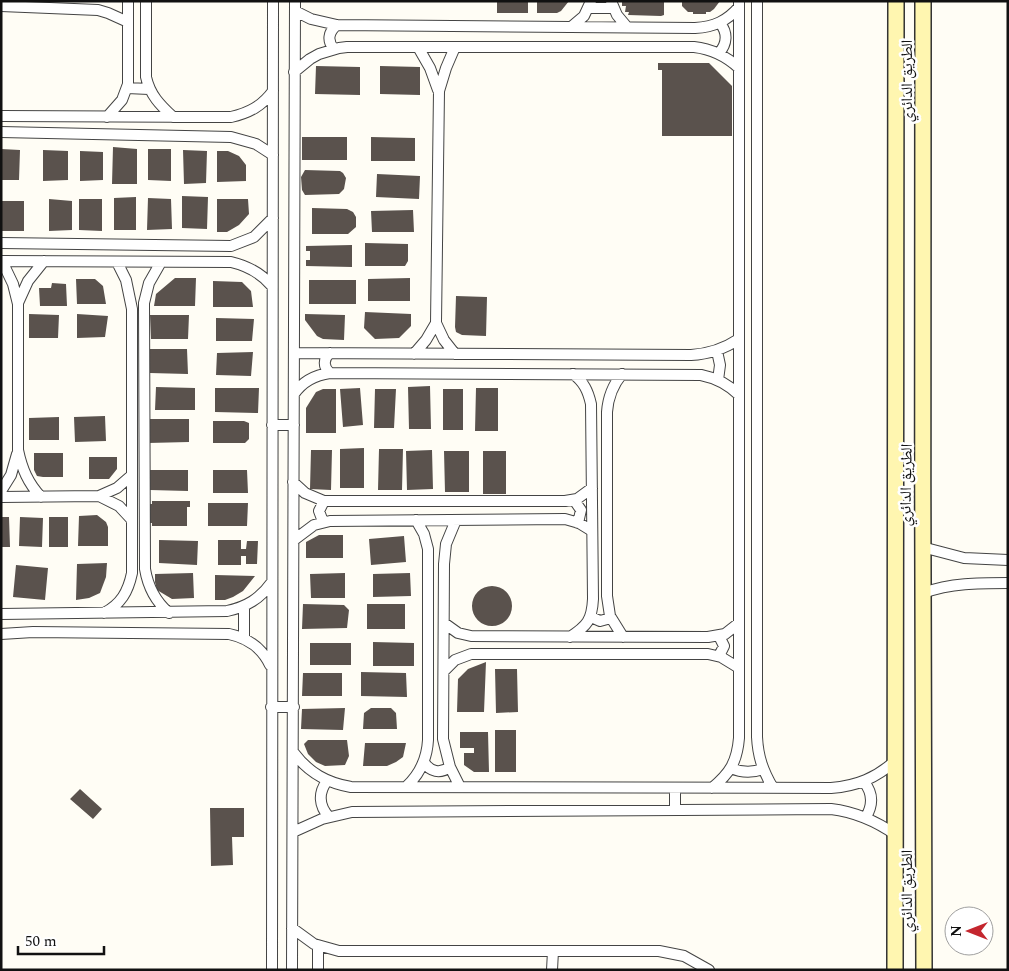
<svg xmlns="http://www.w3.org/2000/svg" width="1009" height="971" viewBox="0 0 1009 971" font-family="Spectral,'Noto Naskh Arabic',serif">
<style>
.building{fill:#5a524d}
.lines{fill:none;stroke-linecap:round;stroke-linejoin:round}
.street-casing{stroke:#444;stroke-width:12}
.secondary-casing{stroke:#333;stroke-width:18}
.street{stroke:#fff;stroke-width:10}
.secondary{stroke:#fff6b0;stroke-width:15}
.labels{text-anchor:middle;stroke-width:5;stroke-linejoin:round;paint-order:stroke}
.street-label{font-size:16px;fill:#111;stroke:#fff}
</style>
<rect width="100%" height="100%" fill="#fffdf5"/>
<path class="building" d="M497 1H528V13H497Z
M537 1H569L561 11 557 13H537Z
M622 1H664V15L661 16 628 15 629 12H625L626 6H622Z
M682 1H720L714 9 710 12H706V14H693V12H688L682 6Z
M658 63H709L732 86V136H662V70H658Z
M316 66 360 67V95L315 94Z
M380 66 420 67V95L380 94Z
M302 137H347V160H302Z
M371 137 415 138V161H371Z
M113 147 137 149V184H112Z
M1 149 20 150 19 180H1Z
M148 149H171V181L148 180Z
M43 150 68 151V180L43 181Z
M183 150 207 151 206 183 184 184Z
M80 151 103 152V180L80 181Z
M217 151H228L239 156 246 165V181L217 182Z
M305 170 340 171 343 173 346 178 344 189 339 194 305 195 302 190 301 177Z
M377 174 420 176 419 199 376 197Z
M182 196 208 197 207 229 182 228Z
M136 197V230H114V198Z
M148 198 171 199 172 229 147 230Z
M49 199 72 201V230L49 231Z
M79 199H102V231L79 230Z
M217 199H248L249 214 239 225 227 232H217Z
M1 201H24V231H1Z
M312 208 347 209 353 212 356 217V227L348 234H312Z
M413 210 414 232H372L371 211Z
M365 243 408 244V261L405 266H365Z
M352 245V267L306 266V260H310V251H306V246Z
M175 278H196L195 306H154L156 294Z
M410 278V301H368V279Z
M76 279H95L103 286 106 304H77Z
M309 280H356V304H309Z
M213 281 242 282 251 291 253 307H213Z
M52 283 66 284 67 306H40L39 288H51Z
M456 296 487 297 486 336 462 335 456 332 455 327Z
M365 312 411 314V326L399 338 375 339 364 328Z
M29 314 59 315 58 338H29Z
M77 314 108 316 105 337 77 338Z
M305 314 345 315 344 340 323 339 317 336 305 320Z
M150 315H189L188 339H151Z
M216 318 254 319 252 341H216Z
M150 349H187L188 374 150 373Z
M253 352 251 376 216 375 217 353Z
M430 386 431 429H409L408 387Z
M156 387 195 388V410H155Z
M215 388H259L258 413 215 412Z
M360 388 363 425 343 427 340 389Z
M476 388H498V431H475Z
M323 389H336V433H306V408L316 392Z
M375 389H396L394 428H374Z
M443 389H463V430H443Z
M105 416 106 441 75 442 74 417Z
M59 417V440H29V418Z
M148 419H189V442L148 443Z
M213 421H244L249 423V439L245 443H213Z
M364 448V488H340V449Z
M379 449H403L402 490H378Z
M311 450H332L331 490 310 489Z
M432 450 433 489 407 490 406 451Z
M444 451H469V492H445Z
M483 451H506V494H483Z
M34 453H63V477H43L37 476 34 470Z
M89 457H117V469L109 479H89Z
M150 470H188V491L150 490Z
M213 470H247L248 493H213Z
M152 501H190V507H187V526H152V523H150V504H152Z
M208 503H248L247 526H208Z
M97 515 106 522 108 527V546H78L79 516Z
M1 517H9L10 547H1Z
M20 517 43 518 42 547 19 546Z
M49 517H68V547H49Z
M319 535H343V558H306V542Z
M404 536 406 562 371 565 369 539Z
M159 540 198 541 197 565 159 563Z
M218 540H241V549H246L247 541H258L257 564H246V556H241V565H218Z
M107 563 106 577 100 593 89 598 76 600 77 564Z
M16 565 48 568 45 600 13 597Z
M193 573 194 598 172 599 157 590 155 582V574Z
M345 573V598H311L310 574Z
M410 573 411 596 373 597V574Z
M215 575 255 576 243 591 233 597 225 600H215Z
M472 606a20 20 0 1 1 40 0a20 20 0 1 1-40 0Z
M303 604 344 605 349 610 347 628 302 629Z
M367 604H405V629H367Z
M373 642 414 643V666H373Z
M310 643H351V665H310Z
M486 662 484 712H457L458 679 468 669Z
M495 669H517L518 712 496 713Z
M361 672 406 673 407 697 361 696Z
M303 673H342V696H302Z
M345 708 343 730 301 729 302 709Z
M371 708H391L396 713 397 729H363L364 713Z
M495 730H516V772H495Z
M460 732H488L489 772H474L464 765V753H474V748H460Z
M308 740H347L349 756 345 765 325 766 316 762 308 754 304 744Z
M365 743H406L403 757 396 762 387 766H363Z
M80 789 102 809 93 819 70 799Z
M210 808H244V837H232L233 865 211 866Z"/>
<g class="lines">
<g class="street-casing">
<path id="street" d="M146 1V77C150 95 160 105 173 117
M611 1 617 15 627 27
M757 1V737C758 757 763 771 773 788
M1 6 98 10 108 13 128 22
M588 8H613
M295 11 311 19 337 25 695 28C714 27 727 21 739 7
M571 27 584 16 591 1
M418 47 430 68 438 90
M334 49C327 41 328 32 337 25
M719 53C727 44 728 33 720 23
M294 72 310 59 319 54 339 48 347 47H694C712 49 726 56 739 68
M127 88 149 89
M1 116 231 117C249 113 262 106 273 91
M107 117 122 100 128 84V1
M1 132 231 137 256 144 273 155
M1 243 231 246 254 237 273 218
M1 261 231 262C248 266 261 273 272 286
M2 261 13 284 18 304V450C22 469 28 483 41 497
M161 262 149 283 144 303 145 569C148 587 155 601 169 613
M18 303 28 281 44 261
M717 351 720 365 718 380
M294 353 691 355C709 354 724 349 739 339
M330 353C323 359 323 367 330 373
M414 354 426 340 436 323
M455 354 444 340 436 323 439 91 446 68 455 47
M622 374C612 386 608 398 607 412V596L610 616 623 637
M294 394C303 381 315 375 330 373L701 375C716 378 728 384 739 395
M272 425H294
M293 482 305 493 324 501H565L577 499 592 488
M1 491 11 475 17 454
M99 496 117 488 132 475
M1 497 99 496 119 506 132 520
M574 500 581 510 578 523
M324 501 319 511 322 519 325 522
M456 520 446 544 444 564 443 739 450 767 460 787
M294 540 314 525 330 521 565 519 579 523 592 531
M922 547 964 558 1008 560
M923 593C951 583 978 583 1008 583
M104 613C121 604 128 592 132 573V309L126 280 117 262
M1 614 227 611C246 607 260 599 272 582
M591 617 600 621 611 618
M444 623 458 633 471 636 708 637 725 634 739 623
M1 634 33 632 229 634C248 638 262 648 270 665
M719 636 724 646 719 656
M570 637C587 626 592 620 593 599L591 404C588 391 584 382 573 374
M244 639V607
M444 671 455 660 471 654H708L721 657 739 668
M271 707H294
M294 753C309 773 327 783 351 787L831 788C857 786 876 778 895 761
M424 762C430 772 440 774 450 767
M731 768C742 773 752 773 763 769
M327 781C318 793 319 806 329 817
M864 782C873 793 873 805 866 817
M406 787C420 774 427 759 428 740V549L424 534 416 520
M712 788C730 773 737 762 739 738V1
M675 810V788
M293 832 322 819 352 812 831 809C856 812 876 821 896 835
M292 928 314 944 339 951H659L684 956 709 970
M272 970 273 1
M292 970 295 1
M318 970V946
M552 970 553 951"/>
</g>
<g class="secondary-casing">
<path id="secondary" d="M923 1C923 324 922 647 924 970
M895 970 896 1"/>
</g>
<use href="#street" class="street"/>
<use href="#secondary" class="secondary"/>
</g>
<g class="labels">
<g class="street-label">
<text transform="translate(906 81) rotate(-90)" y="6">الطريق الدائري</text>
<text transform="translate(905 485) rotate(-89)" y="6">الطريق الدائري</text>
<text transform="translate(906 891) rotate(-90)" y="6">الطريق الدائري</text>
</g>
</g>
<rect width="1009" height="971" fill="none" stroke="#111111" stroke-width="5"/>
<g transform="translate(969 931) rotate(270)"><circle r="24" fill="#ffffff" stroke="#a0a0a0"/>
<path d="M0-4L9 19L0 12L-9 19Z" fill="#c4262e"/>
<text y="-8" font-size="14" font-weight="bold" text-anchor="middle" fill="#111111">N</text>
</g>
<path d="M18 946v8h86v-8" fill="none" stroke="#111111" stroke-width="2.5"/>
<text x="25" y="946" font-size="15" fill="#111111" stroke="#ffffff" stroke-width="4" paint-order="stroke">50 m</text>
</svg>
